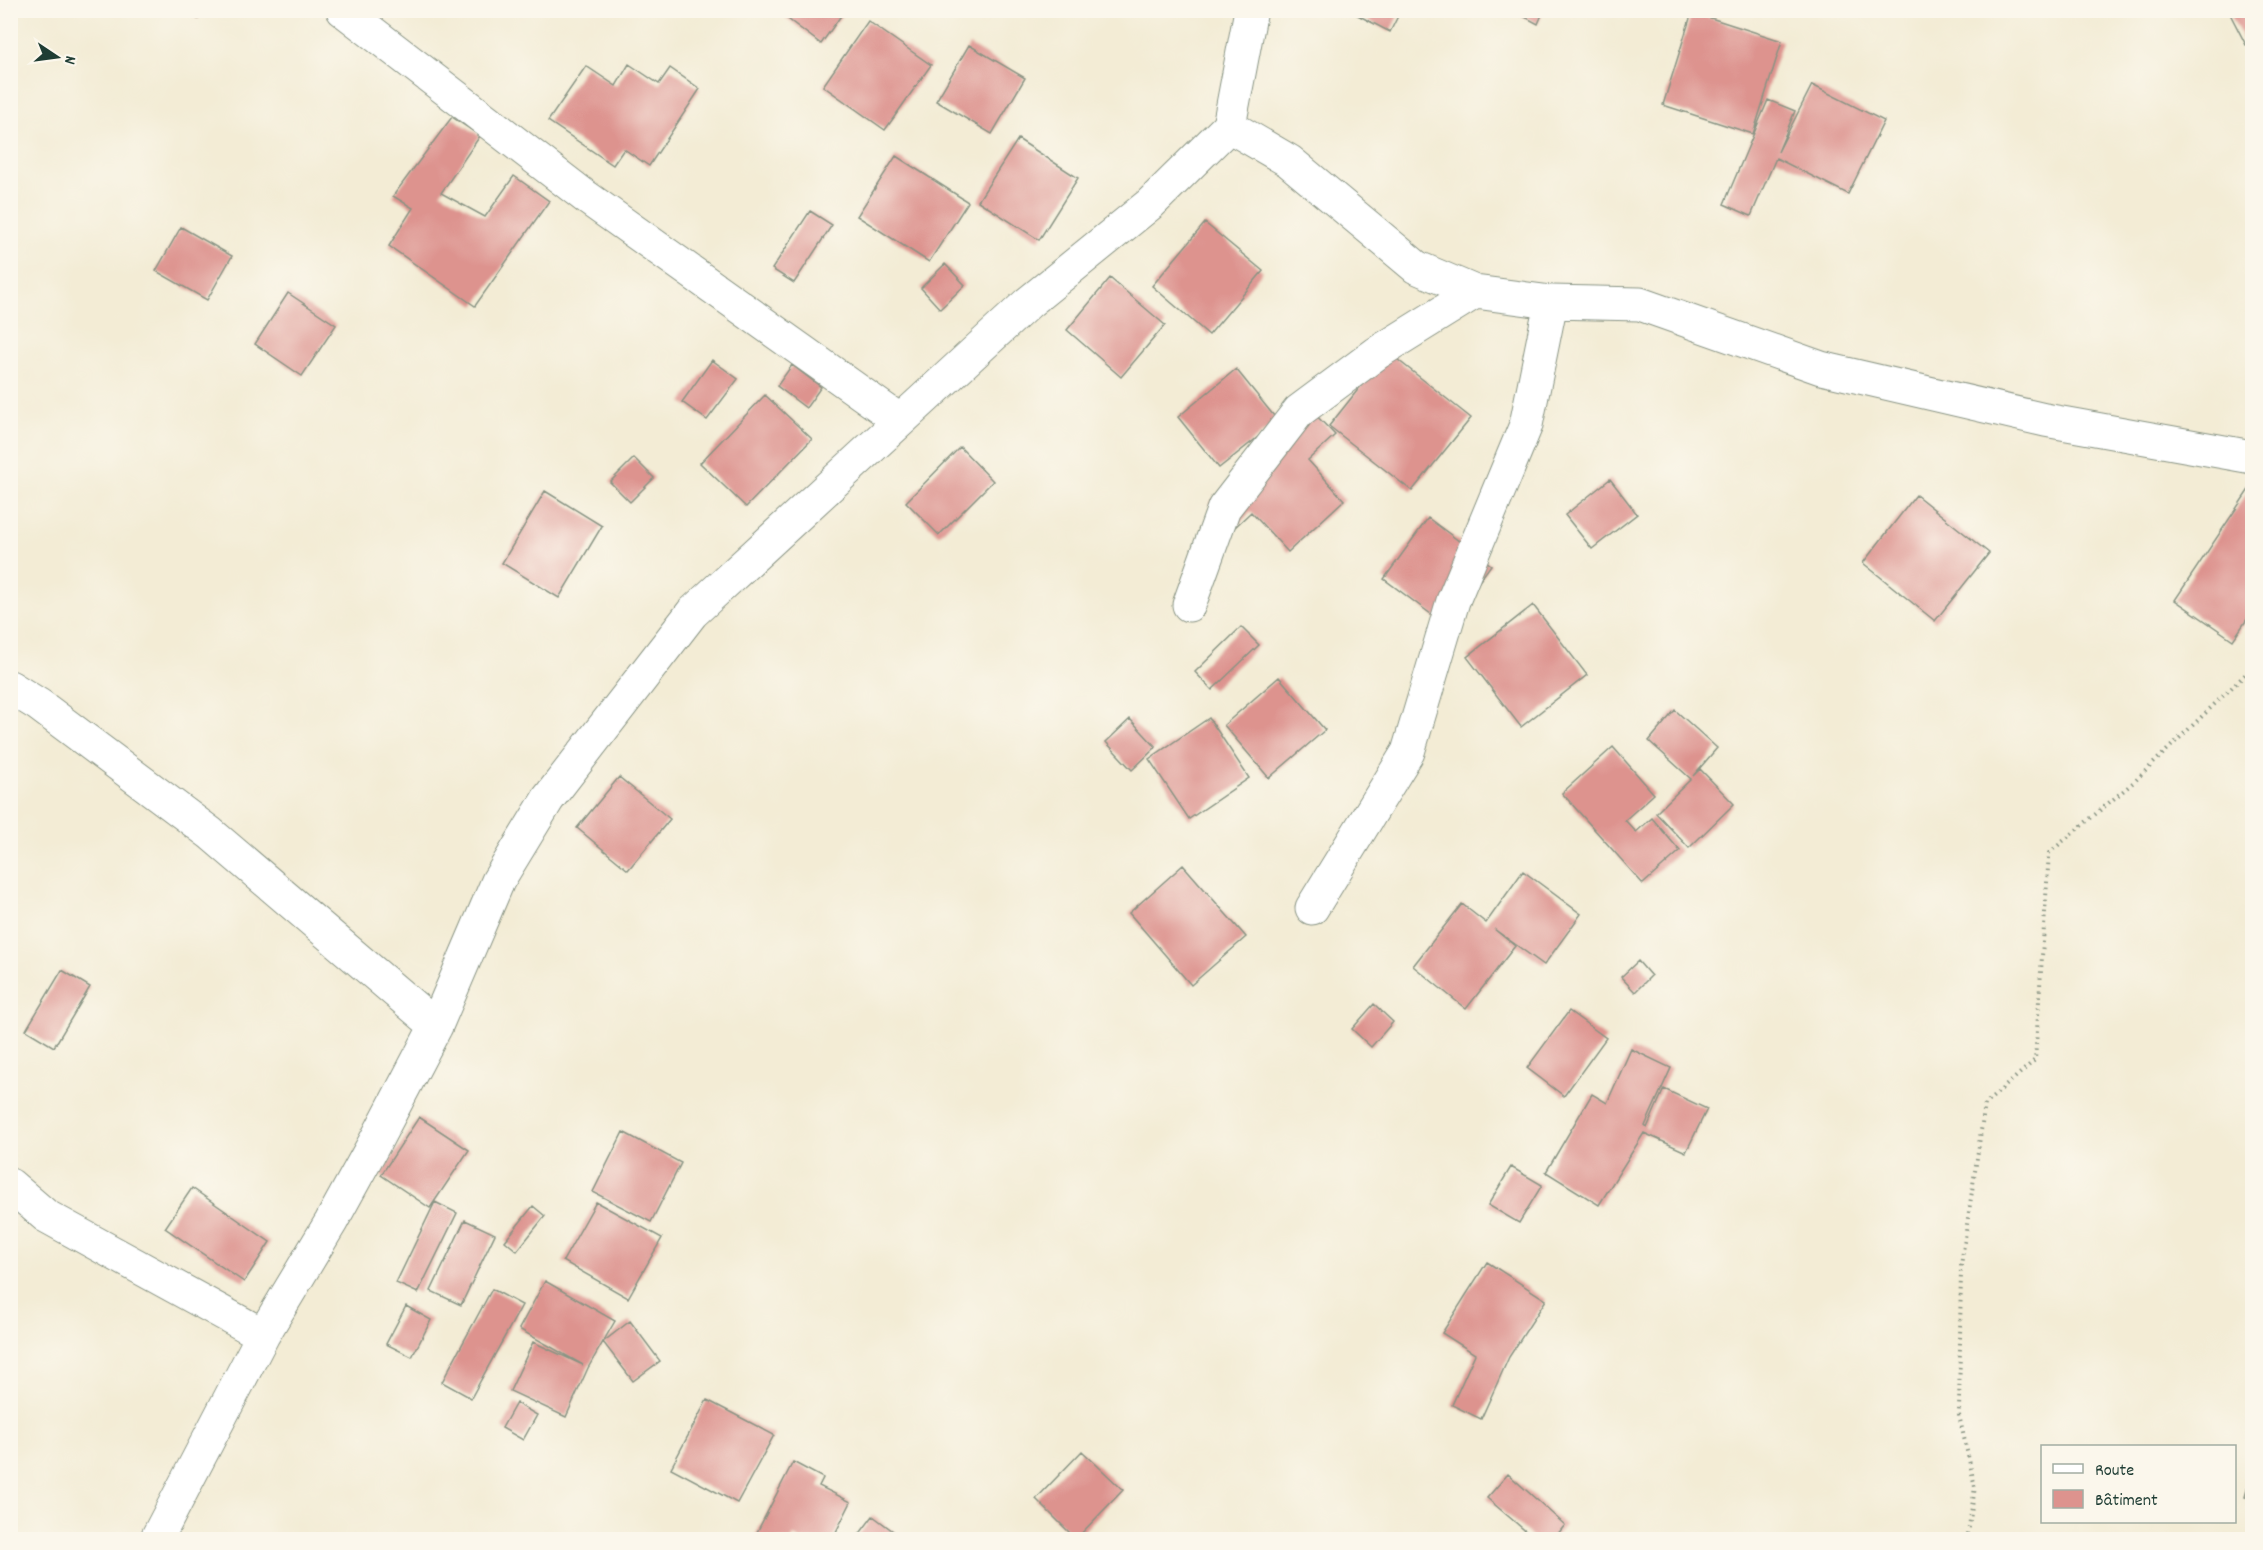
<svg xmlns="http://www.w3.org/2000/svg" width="2263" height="1550" viewBox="0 0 2263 1550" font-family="Dekko,sans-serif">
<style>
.building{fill:#dd938e}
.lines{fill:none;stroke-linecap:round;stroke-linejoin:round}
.street-casing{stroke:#899484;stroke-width:35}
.path{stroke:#899484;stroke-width:4;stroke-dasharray:1.5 4.5;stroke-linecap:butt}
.street{stroke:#fff;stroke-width:33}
</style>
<rect width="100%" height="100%" fill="#fbf7ec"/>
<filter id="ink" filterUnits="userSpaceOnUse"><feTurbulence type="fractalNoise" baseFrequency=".0167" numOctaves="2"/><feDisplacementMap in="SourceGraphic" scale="12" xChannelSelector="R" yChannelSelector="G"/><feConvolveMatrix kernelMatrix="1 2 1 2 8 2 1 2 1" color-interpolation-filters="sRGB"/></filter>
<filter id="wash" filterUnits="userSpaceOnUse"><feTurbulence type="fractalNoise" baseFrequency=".008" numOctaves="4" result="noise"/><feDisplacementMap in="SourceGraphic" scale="24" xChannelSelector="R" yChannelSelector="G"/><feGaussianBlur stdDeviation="1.35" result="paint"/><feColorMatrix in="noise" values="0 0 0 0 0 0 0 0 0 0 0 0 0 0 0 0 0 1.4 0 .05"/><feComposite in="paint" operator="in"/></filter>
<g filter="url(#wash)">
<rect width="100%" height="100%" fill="#f3ecd5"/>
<g id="blocks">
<path class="building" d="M184 10H203L198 19Z
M776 10H845L821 44Z
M1348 10H1401L1390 32Z
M1512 10H1544L1538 24Z
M2228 10H2252V42L2246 45Z
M1692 12 1782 41 1753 134 1663 105Z
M868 21 931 65 885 130 823 86Z
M969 45 1025 78 992 134 936 101Z
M629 64 659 84 670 68 700 89 649 166 624 149 613 165 548 121 586 66 616 86Z
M1812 85 1884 121 1848 194 1776 158 1751 216 1724 204 1768 100 1795 111 1778 152Z
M452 117 480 136 441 193 485 217 514 176 549 201 475 306 389 246 413 208 393 196Z
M1018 139 1078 178 1039 240 978 201Z
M896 156 968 202 929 262 857 216Z
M810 211 832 225 794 283 772 269Z
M1205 223 1263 271 1209 335 1152 286Z
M181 227 232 256 207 300 156 271Z
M945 264 965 285 940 309 921 288Z
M1110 278 1165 325 1121 377 1067 330Z
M288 293 336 325 302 376 255 344Z
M1388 352 1471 418 1412 491 1329 426Z
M712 360 738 379 707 420 682 402Z
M792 365 821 387 806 408 777 386Z
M1236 369 1278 421 1219 468 1178 417Z
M765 395 812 439 746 507 700 463Z
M1311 410 1335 435 1308 460 1344 500 1288 552 1251 512 1234 528 1210 503Z
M960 447 993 481 939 535 906 502Z
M634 458 654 478 630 502 610 482Z
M1610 479 1637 514 1592 549 1565 515Z
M2252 485V612L2233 640 2175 600Z
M545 491 602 526 559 598 502 563Z
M1916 495 1989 553 1935 621 1863 563Z
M1428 518 1491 565 1447 626 1384 579Z
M1533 605 1587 675 1521 727 1467 657Z
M1241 627 1259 645 1212 690 1195 672Z
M1279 677 1325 730 1269 778 1224 725Z
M1675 710 1717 748 1693 776 1700 769 1734 804 1689 848 1656 813 1691 779 1649 741Z
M1209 718 1249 778 1189 819 1149 759Z
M1130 719 1156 747 1132 770 1106 742Z
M1613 747 1654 794 1625 820 1636 832 1652 818 1680 851 1643 884 1562 793Z
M619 777 670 819 628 870 577 828Z
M1183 865 1246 937 1191 985 1129 913Z
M1523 871 1581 914 1544 965 1494 929 1515 946 1466 1009 1413 966 1462 904 1486 923Z
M1638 961 1651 976 1635 992 1621 977Z
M62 970 90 987 54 1047 26 1030Z
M1374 1004 1393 1022 1371 1047 1352 1029Z
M1569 1011 1606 1038 1564 1096 1527 1068Z
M1631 1049 1671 1068 1645 1126 1647 1128 1664 1089 1707 1109 1686 1152 1644 1133 1599 1205 1546 1172 1592 1094 1607 1103Z
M419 1117 469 1150 430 1208 381 1175Z
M623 1132 681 1163 651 1222 593 1192Z
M1511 1167 1542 1185 1519 1223 1488 1205Z
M192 1188 270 1242 244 1282 165 1228Z
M435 1202 457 1213 418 1293 396 1283Z
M596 1202 662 1238 628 1298 563 1261Z
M533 1206 545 1216 517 1251 505 1241Z
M465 1220 495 1234 461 1305 431 1291Z
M1487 1262 1546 1300 1509 1357 1481 1419 1452 1405 1475 1354 1442 1333Z
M545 1281 615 1321 588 1368 566 1417 510 1391 533 1342 583 1365 519 1329Z
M492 1289 522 1305 471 1398 442 1382Z
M406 1306 431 1320 412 1357 386 1344Z
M630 1321 660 1361 633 1381 603 1342Z
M707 1400 774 1435 737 1503 671 1468Z
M516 1403 537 1415 523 1440 502 1428Z
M1082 1451 1123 1490 1076 1539 1036 1499Z
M793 1462 823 1478 819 1486 851 1502 832 1540H801L794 1536 792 1540H753Z
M2252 1472V1499L2245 1497Z
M1508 1474 1565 1525 1553 1540H1536L1487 1498Z
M873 1516 905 1540H855Z"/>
</g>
</g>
<g filter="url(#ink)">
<use href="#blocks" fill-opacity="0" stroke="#899484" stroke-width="1.5"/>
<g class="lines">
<g class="street-casing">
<path id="street" d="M343 10 586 197 899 420
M1229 126 1251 10
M1189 605 1224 508 1299 411 1377 353 1475 292
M10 687 39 705 210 833 436 1026
M1312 908 1408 752 1453 601 1526 425 1551 302
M10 1185 46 1216 263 1335
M156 1540 263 1335 331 1222 375 1142 436 1026 498 881 548 799 692 613 1028 303 1150 204 1229 126 1289 161 1416 267 1475 292 1551 302 1640 304 1821 368 2045 420 2252 457"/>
</g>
<path class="path" d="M1967 1540 1975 1487 1959 1415 1961 1265 1985 1104 2035 1060 2049 853 2135 781 2252 668"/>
<use href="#street" class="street"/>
</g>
</g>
<rect width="2263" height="1550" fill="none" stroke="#fbf7ec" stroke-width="36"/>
<rect x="2041" y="1445" width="195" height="78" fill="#fbf7ec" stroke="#a3ada2" stroke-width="1.5"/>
<rect x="2053" y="1464" width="30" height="9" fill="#ffffff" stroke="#a3ada2" stroke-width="1.5"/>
<text x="2095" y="1475" font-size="18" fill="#1f3d34">Route</text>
<rect x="2053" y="1490" width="30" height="18" fill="#dd938e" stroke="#a3ada2" stroke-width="1.5"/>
<text x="2095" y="1505" font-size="18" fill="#1f3d34">Bâtiment</text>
<g transform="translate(57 57) rotate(103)" stroke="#fbf7ec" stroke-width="4.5" paint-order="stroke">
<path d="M0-4.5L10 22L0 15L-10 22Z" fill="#1f3d34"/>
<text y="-9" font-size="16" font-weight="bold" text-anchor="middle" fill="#1f3d34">N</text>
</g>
</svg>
